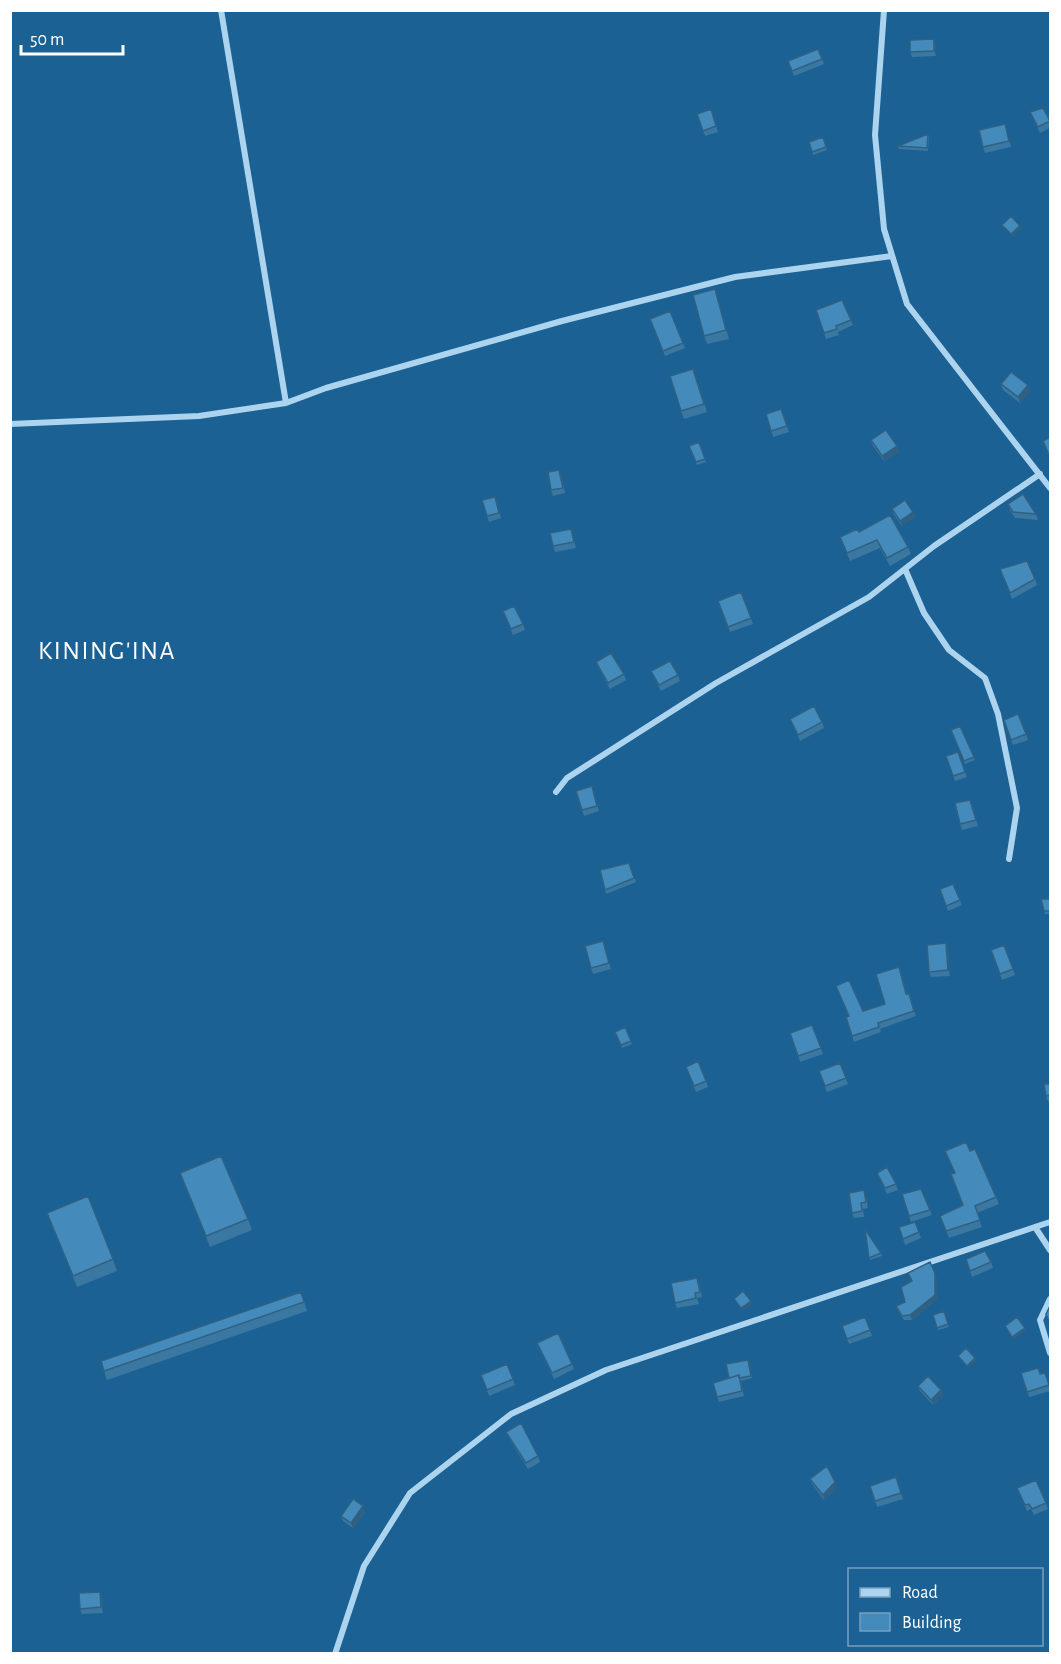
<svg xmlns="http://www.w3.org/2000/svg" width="1061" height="1664" viewBox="0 0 1061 1664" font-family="'Alegreya Sans',sans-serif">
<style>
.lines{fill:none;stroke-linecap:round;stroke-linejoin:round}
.minor{stroke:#acd4ef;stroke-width:6}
.wall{fill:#3a77a1}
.shaded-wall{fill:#306183}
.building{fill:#448abb;stroke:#306183;stroke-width:1.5}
.labels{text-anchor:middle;stroke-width:5;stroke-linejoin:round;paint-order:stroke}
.quarter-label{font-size:26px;letter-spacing:1.5px;fill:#fff;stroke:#1b6194}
</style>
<rect width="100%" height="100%" fill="#1b6194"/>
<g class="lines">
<path class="minor" d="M221 10 286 403
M884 10 875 135 884 229 907 304 1050 488
M10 424 199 416 286 403 326 388 562 321 735 277 892 256
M905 569 924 613 949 650 985 678 998 714 1017 808 1009 859
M556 792 567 778 716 683 869 597 934 546 1040 474
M1035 1227 1050 1250
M1050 1299 1040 1320 1050 1353
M335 1654 364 1566 410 1493 511 1414 606 1370 1050 1222"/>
</g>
<path class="wall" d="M936 44V56L912 57 910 52Z
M818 49 824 64 794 76 788 61Z
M711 109 718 132 705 136 697 114Z
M1030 112 1050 121V128L1040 133Z
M1005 124 1011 147 985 153 983 147Z
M928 134 929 137 928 151 899 149 898 146Z
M823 137 827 150 813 155 809 142Z
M715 289 729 339 707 344 704 336Z
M842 300 853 325 838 332 839 335 826 339 816 310Z
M670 311 685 348 665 356 650 319Z
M696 378 707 412 684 419 681 411Z
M1001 384 1030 391 1020 403 1003 390Z
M781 409 789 432 773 437 766 414Z
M871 440 899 451 884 461 873 446Z
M699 442 706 462 697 465 689 446Z
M561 475 565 493 553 496 551 490Z
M497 502 501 518 489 522 487 516Z
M1008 504 1036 514 1038 520 1015 518 1010 510Z
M892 509 913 512 915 517 902 526 894 515Z
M571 529 576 548 555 552 553 546Z
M859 532 908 547 911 554 890 566 880 548 850 561 840 537Z
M1002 575 1035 579 1037 585 1012 599Z
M741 592 753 624 730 632 718 601Z
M505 616 523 624 525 630 513 635Z
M596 662 624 674 626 680 610 689 598 667Z
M651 671 678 675 680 681 661 691Z
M790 719 822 722 824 728 800 741Z
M1004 720 1026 734 1028 740 1013 745Z
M960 726 975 760 965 764 951 730Z
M958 752 967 777 955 781 946 756Z
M576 791 594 792 599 811 584 816Z
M972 805 978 826 962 830 960 824Z
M629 863 636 882 606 894 605 890Z
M953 884 962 905 948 911 940 889Z
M1050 899V914H1045L1044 911Z
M603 941 611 969 593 974 591 968Z
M946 943 948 949 950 976 931 977 929 972Z
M1004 945 1015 975 1002 980 991 950Z
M899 967 907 994H909L916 1016 880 1029 881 1032 854 1042 846 1017 885 1004Z
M812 1025 823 1054 800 1062 790 1033Z
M625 1027 632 1044 622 1048 615 1032Z
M840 1063 848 1084 827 1092 819 1071Z
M686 1067 706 1081 708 1087 696 1092Z
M1050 1084V1101L1048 1102 1046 1096Z
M945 1151H970L996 1197 999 1204 977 1213 982 1227 949 1238 940 1216 963 1205 955 1173Z
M180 1173 248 1219 252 1230 210 1247Z
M877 1173 896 1184 898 1190 887 1194Z
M866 1196 868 1208 863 1209 864 1217 854 1218 852 1213Z
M930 1210 932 1215 911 1222 909 1216Z
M915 1222 921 1238 905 1245 899 1227Z
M51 1224 113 1259 117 1271 77 1287Z
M881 1253 882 1256 870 1260 869 1258Z
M966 1259 991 1262 993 1268 972 1277Z
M937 1278V1299L912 1320H904L898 1311 896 1306 905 1302Z
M699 1283 702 1297 697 1298 699 1304 677 1308 675 1303Z
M301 1292 307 1311 107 1380 104 1371Z
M944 1311 949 1327 938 1330 933 1315Z
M865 1317 872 1336 849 1344 842 1326Z
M537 1343 572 1364 574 1369 554 1379Z
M749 1362 752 1378 741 1381 744 1396 719 1402 717 1397 729 1378Z
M1021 1373 1040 1374 1045 1373 1050 1391 1029 1397Z
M481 1375 513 1379 515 1385 489 1396Z
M918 1386 941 1390 943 1396 933 1405 920 1391Z
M506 1432 538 1456 540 1462 528 1469 509 1438Z
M896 1477 903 1499 877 1507 870 1486Z
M810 1479 837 1487 824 1500 812 1484Z
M1036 1480 1048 1509 1034 1515 1031 1509 1027 1511 1017 1488Z
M365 1512 353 1528 343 1521 341 1516Z
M100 1592 102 1597 103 1613 82 1614 80 1609Z"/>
<path class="shaded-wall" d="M934 39 936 44V56L934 51Z
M1020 226 1021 229 1012 237 1011 234Z
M715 289 718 297 729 339 726 330Z
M1028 385 1030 391 1020 403 1018 397Z
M897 446 899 451 884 461 882 456Z
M913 512 915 517 902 526 900 521Z
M946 943 948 949 950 976 948 970Z
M935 1273 937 1278V1299L912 1320 910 1315Z
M751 1301 752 1304 742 1311 741 1308Z
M1025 1328 1026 1331 1013 1340 1012 1337Z
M975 1358 976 1361 968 1368 967 1366Z
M941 1390 943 1396 933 1405 931 1400Z
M835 1482 837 1487 824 1500 823 1495Z
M363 1506 365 1512 353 1528 351 1523Z
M100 1592 102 1597 103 1613 101 1607Z"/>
<path class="building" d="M934 39V51L910 52V40Z
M818 49 822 59 792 71 788 61Z
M1043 108 1050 121 1038 127 1030 112Z
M711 109 716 126 703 131 697 114Z
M1005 124 1009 141 983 147 979 130Z
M928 134 927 148 898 146Z
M823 137 826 147 812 152 809 142Z
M1011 216 1020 226 1011 234 1002 225Z
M715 289 726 330 704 336 693 295Z
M842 300 851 320 836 326 837 329 824 333 816 310Z
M670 311 683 343 663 351 650 319Z
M693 369 704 404 681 411 670 376Z
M1011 372 1028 385 1018 397 1001 384Z
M781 409 787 426 771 431 766 414Z
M886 430 897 446 882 456 871 440Z
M1050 437V457L1043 441Z
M699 442 705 459 696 462 689 446Z
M559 470 563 488 551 490 548 472Z
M1023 494 1036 514 1013 512 1008 504Z
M495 497 499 513 487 516 482 500Z
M905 500 913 512 900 521 892 509Z
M890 515 908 547 887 558 877 540 847 553 840 537 857 529 859 532Z
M571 529 574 542 553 546 550 533Z
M1027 561 1035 579 1010 593 1000 569Z
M741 592 751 618 728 627 718 601Z
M514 606 523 624 511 629 503 611Z
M611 653 624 674 608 683 596 662Z
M670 661 678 675 659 685 651 671Z
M814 706 822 722 798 735 790 719Z
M1018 714 1026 734 1011 740 1004 720Z
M960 726 974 757 964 761 951 730Z
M958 752 965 772 953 776 946 756Z
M592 786 597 806 582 810 576 791Z
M970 800 976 820 960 824 955 803Z
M629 863 634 878 605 890 600 870Z
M953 884 960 900 946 906 940 889Z
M1041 899H1050V911H1044Z
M603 941 609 963 591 968 585 946Z
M946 943 948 970 929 972 927 945Z
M1004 945 1013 969 1000 974 991 950Z
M899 967 906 994H909L914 1011 878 1023 879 1027 852 1036 846 1017 849 1016 836 986 849 980 863 1011 885 1004 876 974Z
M812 1025 821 1048 798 1056 790 1033Z
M625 1027 631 1041 621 1045 615 1032Z
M698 1061 706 1081 694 1086 686 1067Z
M840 1063 846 1078 825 1086 819 1071Z
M1044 1084H1050V1095L1046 1096Z
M966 1142 970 1151 975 1149 996 1197 975 1206 980 1220 946 1231 940 1216 963 1205 951 1174 955 1173 945 1151Z
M221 1156 248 1219 206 1236 180 1173Z
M887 1167 896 1184 885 1188 877 1173Z
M921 1189 930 1210 909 1216 902 1194Z
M864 1190 866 1202 861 1203 862 1211 852 1213 849 1193Z
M88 1196 113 1259 73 1276 47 1213Z
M915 1222 919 1232 903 1239 899 1227Z
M865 1229 881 1253 869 1258Z
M985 1251 991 1262 970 1271 966 1259Z
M930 1262 935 1273V1295L910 1315 902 1316 896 1306 905 1302 901 1287 912 1281 908 1273Z
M697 1278 700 1292 695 1293 696 1298 675 1303 671 1283Z
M743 1291 751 1301 741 1308 734 1299Z
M301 1292 304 1302 104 1371 101 1361Z
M1050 1306V1324L1046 1314Z
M944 1311 948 1324 937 1328 933 1315Z
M865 1317 870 1330 847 1339 842 1326Z
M1017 1317 1025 1328 1012 1337 1005 1326Z
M558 1333 572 1364 552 1373 537 1343Z
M966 1348 975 1358 967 1366 958 1356Z
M748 1360 751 1376 739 1378V1375L729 1378 726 1364Z
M507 1364 513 1379 487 1390 481 1375Z
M1038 1368 1040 1374 1045 1373 1049 1385 1027 1392 1021 1373Z
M739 1375 742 1391 717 1397 713 1383Z
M928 1376 941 1390 931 1400 918 1386Z
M521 1423 538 1456 526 1463 506 1432Z
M827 1466 835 1482 823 1495 810 1479Z
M896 1477 901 1493 875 1501 870 1486Z
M1036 1480 1046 1503 1032 1509 1029 1504 1025 1505 1017 1488Z
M353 1499 363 1506 351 1523 341 1516Z
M100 1592 101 1607 80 1609 79 1593Z"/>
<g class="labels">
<g class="quarter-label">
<text x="107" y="659">KINING'INA</text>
</g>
</g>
<rect width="1061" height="1664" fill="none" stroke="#ffffff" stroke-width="24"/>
<rect x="848" y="1568" width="195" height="78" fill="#1b6194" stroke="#76a0bf" stroke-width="1.5"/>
<rect x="860" y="1588" width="30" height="9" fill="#acd4ef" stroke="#76a0bf" stroke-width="1.5"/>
<text x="902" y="1598" font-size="18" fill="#ffffff">Road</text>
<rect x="860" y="1613" width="30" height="18" fill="#448abb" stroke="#76a0bf" stroke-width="1.5"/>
<text x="902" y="1628" font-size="18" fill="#ffffff">Building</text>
<path d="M21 45v9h102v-9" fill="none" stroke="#ffffff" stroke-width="3"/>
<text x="30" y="45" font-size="18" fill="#ffffff" stroke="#1b6194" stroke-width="4.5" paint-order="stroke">50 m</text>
</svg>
